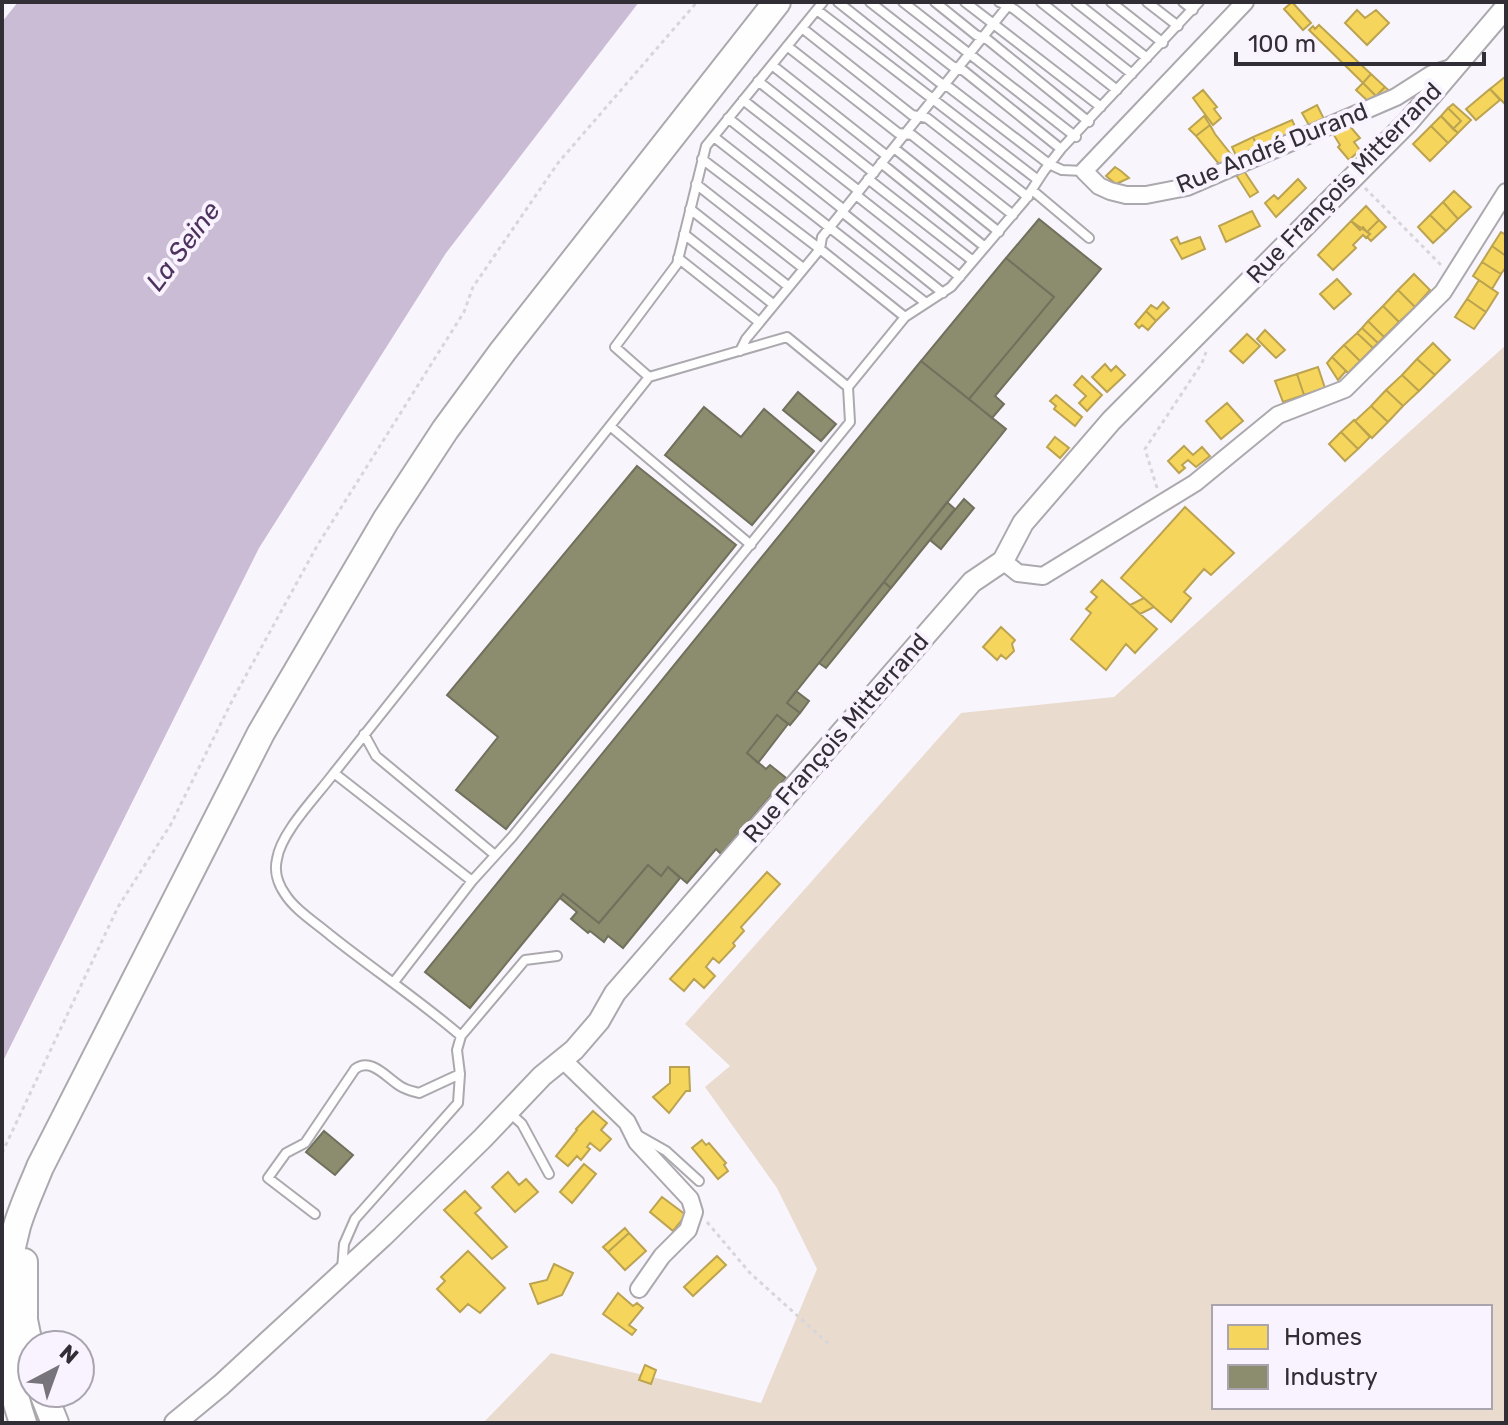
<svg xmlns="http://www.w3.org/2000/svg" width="1508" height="1425" viewBox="0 0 1508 1425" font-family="Rubik,sans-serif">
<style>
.green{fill:#eadbcf;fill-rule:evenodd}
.water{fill:#c9bcd4}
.homes{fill:#f6d55c;stroke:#bba350;stroke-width:2}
.industry{fill:#8c8c6e;stroke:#71705d;stroke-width:2}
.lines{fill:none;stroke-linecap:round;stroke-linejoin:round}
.service-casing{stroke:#aca9ae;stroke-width:12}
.minor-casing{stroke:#aca9ae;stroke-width:20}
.tertiary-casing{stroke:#aca9ae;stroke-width:24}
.primary-casing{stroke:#aca9ae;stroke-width:30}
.path{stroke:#d7d6da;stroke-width:3;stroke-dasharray:4 4;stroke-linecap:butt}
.service{stroke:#fefeff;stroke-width:8}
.minor{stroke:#fefeff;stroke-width:16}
.tertiary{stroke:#fefeff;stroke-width:20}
.primary{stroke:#fefeff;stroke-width:26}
.labels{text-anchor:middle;stroke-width:8;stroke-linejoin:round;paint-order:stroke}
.street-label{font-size:24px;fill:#322e35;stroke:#f9f2ff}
.water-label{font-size:26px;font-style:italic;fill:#4d325e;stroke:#f9f2ff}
</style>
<rect width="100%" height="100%" fill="#f9f5fc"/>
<path class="green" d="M1506 345V1423H483L551 1353 761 1403 817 1269 777 1188 705 1087 730 1066 685 1024 961 713 1114 697ZM1214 1307H1490V1407H1214Z"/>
<path class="water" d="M18 2H639L446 253 259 548 2 1063V22Z"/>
<path class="homes" d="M1292 2 1311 23 1303 30 1284 9Z
M1357 10 1365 18 1376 10 1389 23 1367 45 1345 23Z
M1319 25 1371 74 1363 83 1309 30 1313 26 1315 29Z
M1371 74 1385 87 1376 96 1363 83Z
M1506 76V105L1490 89Z
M1363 83 1376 96 1385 87 1394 95 1371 104 1356 90Z
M1490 89 1500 100 1476 120 1466 109Z
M1203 90 1217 107 1214 109 1221 118 1213 125 1193 98Z
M1453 104 1471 120 1458 133 1453 129 1461 121 1448 108Z
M1317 105 1324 119 1310 127 1302 113Z
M1448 108 1461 121 1453 129 1441 116Z
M1204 116 1210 125 1196 136 1189 129Z
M1441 116 1458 133 1448 143 1431 126Z
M1292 120 1299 135 1260 152 1253 137Z
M1348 124 1360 138 1354 142 1360 150 1349 160 1338 147 1340 145 1332 132 1341 128 1342 130Z
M1210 125 1215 134 1237 162 1223 169 1196 136Z
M1431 126 1448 143 1430 161 1413 144Z
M1253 137 1260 152 1239 162 1232 147Z
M1115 167 1121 171 1129 178 1116 184 1106 176Z
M1244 171 1258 192 1250 197 1236 175Z
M1298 179 1306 188 1276 217 1265 203 1274 195 1278 199Z
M1454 191 1471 207 1458 219 1443 202Z
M1443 202 1458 219 1446 231 1430 215Z
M1366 206 1379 220 1367 232 1363 227 1360 230 1351 221Z
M1252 211 1260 226 1226 242 1219 226Z
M1430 215 1446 231 1433 243 1418 227Z
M1379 220 1386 227 1371 241 1367 237 1370 234 1367 232Z
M1351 221 1370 234 1366 238 1363 235 1353 245 1356 248 1333 270 1318 255Z
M1501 232 1506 235V256L1492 246Z
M1177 237 1180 244 1200 237 1205 249 1182 259 1171 240Z
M1492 246 1506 256V267L1501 274 1482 262Z
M1482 262 1501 274 1492 289 1473 276Z
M1414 274 1430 290 1415 307 1398 290Z
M1337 279 1351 294 1334 309 1320 294Z
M1479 280 1498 293 1486 312 1467 299Z
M1398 290 1415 307 1399 322 1383 306Z
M1467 299 1486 312 1474 329 1455 317Z
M1163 302 1169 308 1156 321 1146 311 1151 305 1157 309Z
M1383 306 1399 322 1384 337 1368 321Z
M1146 311 1156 321 1148 330 1142 325 1139 328 1135 324Z
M1368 321 1384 337 1378 343 1362 328Z
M1362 328 1378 343 1373 348 1357 333Z
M1265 330 1285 350 1276 358 1257 339Z
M1357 333 1373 348 1360 361 1344 345Z
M1247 334 1260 346 1243 363 1230 351Z
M1433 343 1450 360 1435 375 1417 359Z
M1344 345 1360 361 1348 373 1332 357Z
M1332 357 1346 371 1338 380 1327 363Z
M1417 359 1435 375 1419 391 1402 375Z
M1105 364 1111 371 1116 366 1125 375 1107 392 1092 377Z
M1318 367 1325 388 1304 395 1297 374Z
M1297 374 1304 395 1283 402 1275 381Z
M1402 375 1419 391 1403 406 1386 390Z
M1082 376 1102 395 1087 411 1079 403 1086 396 1074 385Z
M1386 390 1403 406 1388 422 1371 406Z
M1056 395 1082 417 1075 426 1054 409 1056 406 1050 401Z
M1227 403 1243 421 1221 439 1206 421Z
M1371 406 1388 422 1372 438 1355 421Z
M1354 420 1370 437 1358 449 1341 432Z
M1341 432 1358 449 1345 461 1329 444Z
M1055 437 1069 448 1060 458 1047 447Z
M1184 446 1193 455 1202 447 1210 456 1196 467 1188 460 1182 465 1185 468 1179 473 1168 461Z
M1185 507 1234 553 1211 575 1204 569 1184 592 1191 598 1171 622 1121 578Z
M1102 580 1157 629 1135 653 1126 644 1106 670 1071 639 1091 613 1086 609 1097 597 1091 592Z
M1144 598 1154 607 1140 614 1130 605Z
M1001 627 1015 640 1012 644 1014 651 1006 659 1001 655 997 660 983 647Z
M767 872 780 884 741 927 744 931 733 943 735 946 719 963 713 958 706 967 715 976 704 988 694 979 684 991 670 979Z
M670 1067H689L690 1091H686L669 1113 653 1097 670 1083Z
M593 1111 607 1123 601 1130 611 1139 600 1151 590 1143 587 1147 590 1149 581 1160 577 1156 568 1166 556 1156 577 1130 576 1129Z
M702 1140 706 1145 709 1143 726 1163 724 1165 728 1171 718 1179 692 1148Z
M584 1164 596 1174 572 1203 560 1192Z
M508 1172 519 1185 526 1179 538 1192 515 1212 492 1187Z
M465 1191 481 1208 475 1213 507 1247 492 1259 444 1210Z
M662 1197 686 1215 673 1231 650 1212Z
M625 1228 629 1233 608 1252 603 1247Z
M629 1233 646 1251 625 1270 608 1252Z
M468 1251 505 1288 480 1313 468 1304 460 1312 437 1289 445 1281 441 1277Z
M717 1256 726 1265 693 1296 684 1287Z
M554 1264 573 1273 562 1295 538 1304 530 1284 547 1280Z
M618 1293 633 1306 637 1303 643 1308 629 1325 636 1330 632 1335 603 1314Z
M645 1365 656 1370 651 1384 639 1380Z"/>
<path class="industry" d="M1039 219 1101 269 995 396 1004 404 992 418 969 399 1054 297 1006 258Z
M1006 258 1054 297 969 399 921 361Z
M921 361 1006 429 787 703 800 713 790 725 777 715 747 753 766 769 770 765 786 778 721 854 716 849 687 883 668 867 661 876 648 865 599 923 563 894 470 1008 425 972Z
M798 392 836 424 821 441 783 410Z
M704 407 741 437 764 409 814 451 752 525 665 455Z
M637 466 736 545 506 829 456 790 498 737 447 695Z
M964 499 974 508 941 549 930 540Z
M947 502 955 509 891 588 884 582Z
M884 582 891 588 826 668 819 663Z
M796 691 809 701 800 713 787 703Z
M777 715 788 724 758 763 747 753Z
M648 865 661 876 668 867 680 878 623 948 608 936 604 942 590 931 588 933 571 919 577 912 560 898 563 894 599 923Z
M324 1131 353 1155 335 1175 306 1152Z"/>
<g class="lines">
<g class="service-casing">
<path id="service" d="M838 2 939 82 950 88 1049 164 1062 170 1084 171
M870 2 952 66 964 71 1061 149
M903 2 1076 137
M935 2 976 35 988 40 1089 122
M965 2 1101 107
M999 2 1014 9 1117 90
M1041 2 1132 74
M1076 2 1147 58
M1111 2 1163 43
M1147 2 1178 26
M1183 2 1193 10
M817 10 1038 180
M802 28 912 115 927 118 1028 197
M787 46 898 133 912 135 1013 215
M772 65 887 156
M758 81 874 173
M743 100 859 191
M728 118 844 210
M714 137 926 303
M894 148 999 232
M702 159 820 249 822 237 1011 2
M881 163 985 247
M868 179 973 261
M696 184 803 268
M1032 190 1089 238
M856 195 960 277
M690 209 788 286
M842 212 943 293
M684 234 773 304
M678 258 759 322
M740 351 746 339 820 249 905 317
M649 377 615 347 677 264 706 146 823 2
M848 387 905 317 951 287 1025 200 1044 171 1061 149 1199 2
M610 426 751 545
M364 734 376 756 495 855
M334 773C317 796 281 832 277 859 274 871 278 884 285 894 295 910 316 923 330 935 374 970 419 1000 461 1036
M394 982 472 881 512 837 850 422 848 387 787 337 649 377 334 773 472 881
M509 1112 522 1124 549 1174
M636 1134 666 1151 699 1181
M315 1214 268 1178 286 1153 305 1143 355 1069C371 1057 386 1077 400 1086 406 1090 412 1091 419 1093L460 1074
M342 1269 344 1244 355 1219 458 1103 460 1074 457 1050 461 1036 525 960 557 956"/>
</g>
<g class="minor-casing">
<path id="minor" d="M1245 2 1084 171 1099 186 1110 191 1126 195H1146L1187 187 1396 97 1432 74 1457 66
M1003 561 1018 573 1043 576 1195 483 1278 415 1345 389 1443 292 1506 192
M562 1059 627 1122 637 1142 690 1199 694 1212 688 1230 662 1256 639 1289"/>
</g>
<g class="tertiary-casing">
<path id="tertiary" d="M175 1423 221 1385 382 1237 483 1138 542 1076 574 1050 599 1021 615 993 972 582 1003 561 1023 523 1111 421 1408 122 1506 7"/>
</g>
<g class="primary-casing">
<path id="primary" d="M24 1262V1320L32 1359
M43 1393 55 1423
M23 1423C2 1362 0 1287 17 1226 23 1206 32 1187 40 1167L261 733 386 520 445 430 503 351 777 2"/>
</g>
<path class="path" d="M1365 188 1441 265
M1157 488 1145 449 1202 363 1206 352
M2 1153 118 907 171 824 233 699 317 546 464 312 473 287 558 163 697 2
M707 1222 750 1273 831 1346"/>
<use href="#service" class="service"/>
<use href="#minor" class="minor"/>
<use href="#tertiary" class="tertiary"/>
<use href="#primary" class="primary"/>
</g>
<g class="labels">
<g class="street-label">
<text transform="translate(1272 148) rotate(-22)" y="8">Rue André Durand</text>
<text transform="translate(1344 183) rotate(-46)" y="8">Rue François Mitterrand</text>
<text transform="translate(836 738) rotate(-49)" y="8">Rue François Mitterrand</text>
</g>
<g class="water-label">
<text transform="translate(183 246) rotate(-53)" y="9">La Seine</text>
</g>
</g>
<rect width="1508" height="1425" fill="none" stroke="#322e35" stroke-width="8"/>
<rect x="1212" y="1305" width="280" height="104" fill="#f9f2ff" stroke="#a9a4ae" stroke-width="2"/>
<rect x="1228" y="1325" width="40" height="24" fill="#f6d55c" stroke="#a9a4ae" stroke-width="2"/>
<text x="1284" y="1345" font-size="24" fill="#322e35">Homes</text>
<rect x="1228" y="1365" width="40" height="24" fill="#8c8c6e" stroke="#a9a4ae" stroke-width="2"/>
<text x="1284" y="1385" font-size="24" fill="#322e35">Industry</text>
<g transform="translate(56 1369) rotate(41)"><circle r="38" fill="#f9f2ff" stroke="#a9a4ae" stroke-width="2"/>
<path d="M0-6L14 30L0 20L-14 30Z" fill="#78747b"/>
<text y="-12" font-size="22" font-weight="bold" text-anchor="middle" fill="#322e35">N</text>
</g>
<path d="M1236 52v12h248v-12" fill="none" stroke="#322e35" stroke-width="4"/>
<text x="1248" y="52" font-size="24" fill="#322e35" stroke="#f9f2ff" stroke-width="6" paint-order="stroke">100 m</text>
</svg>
